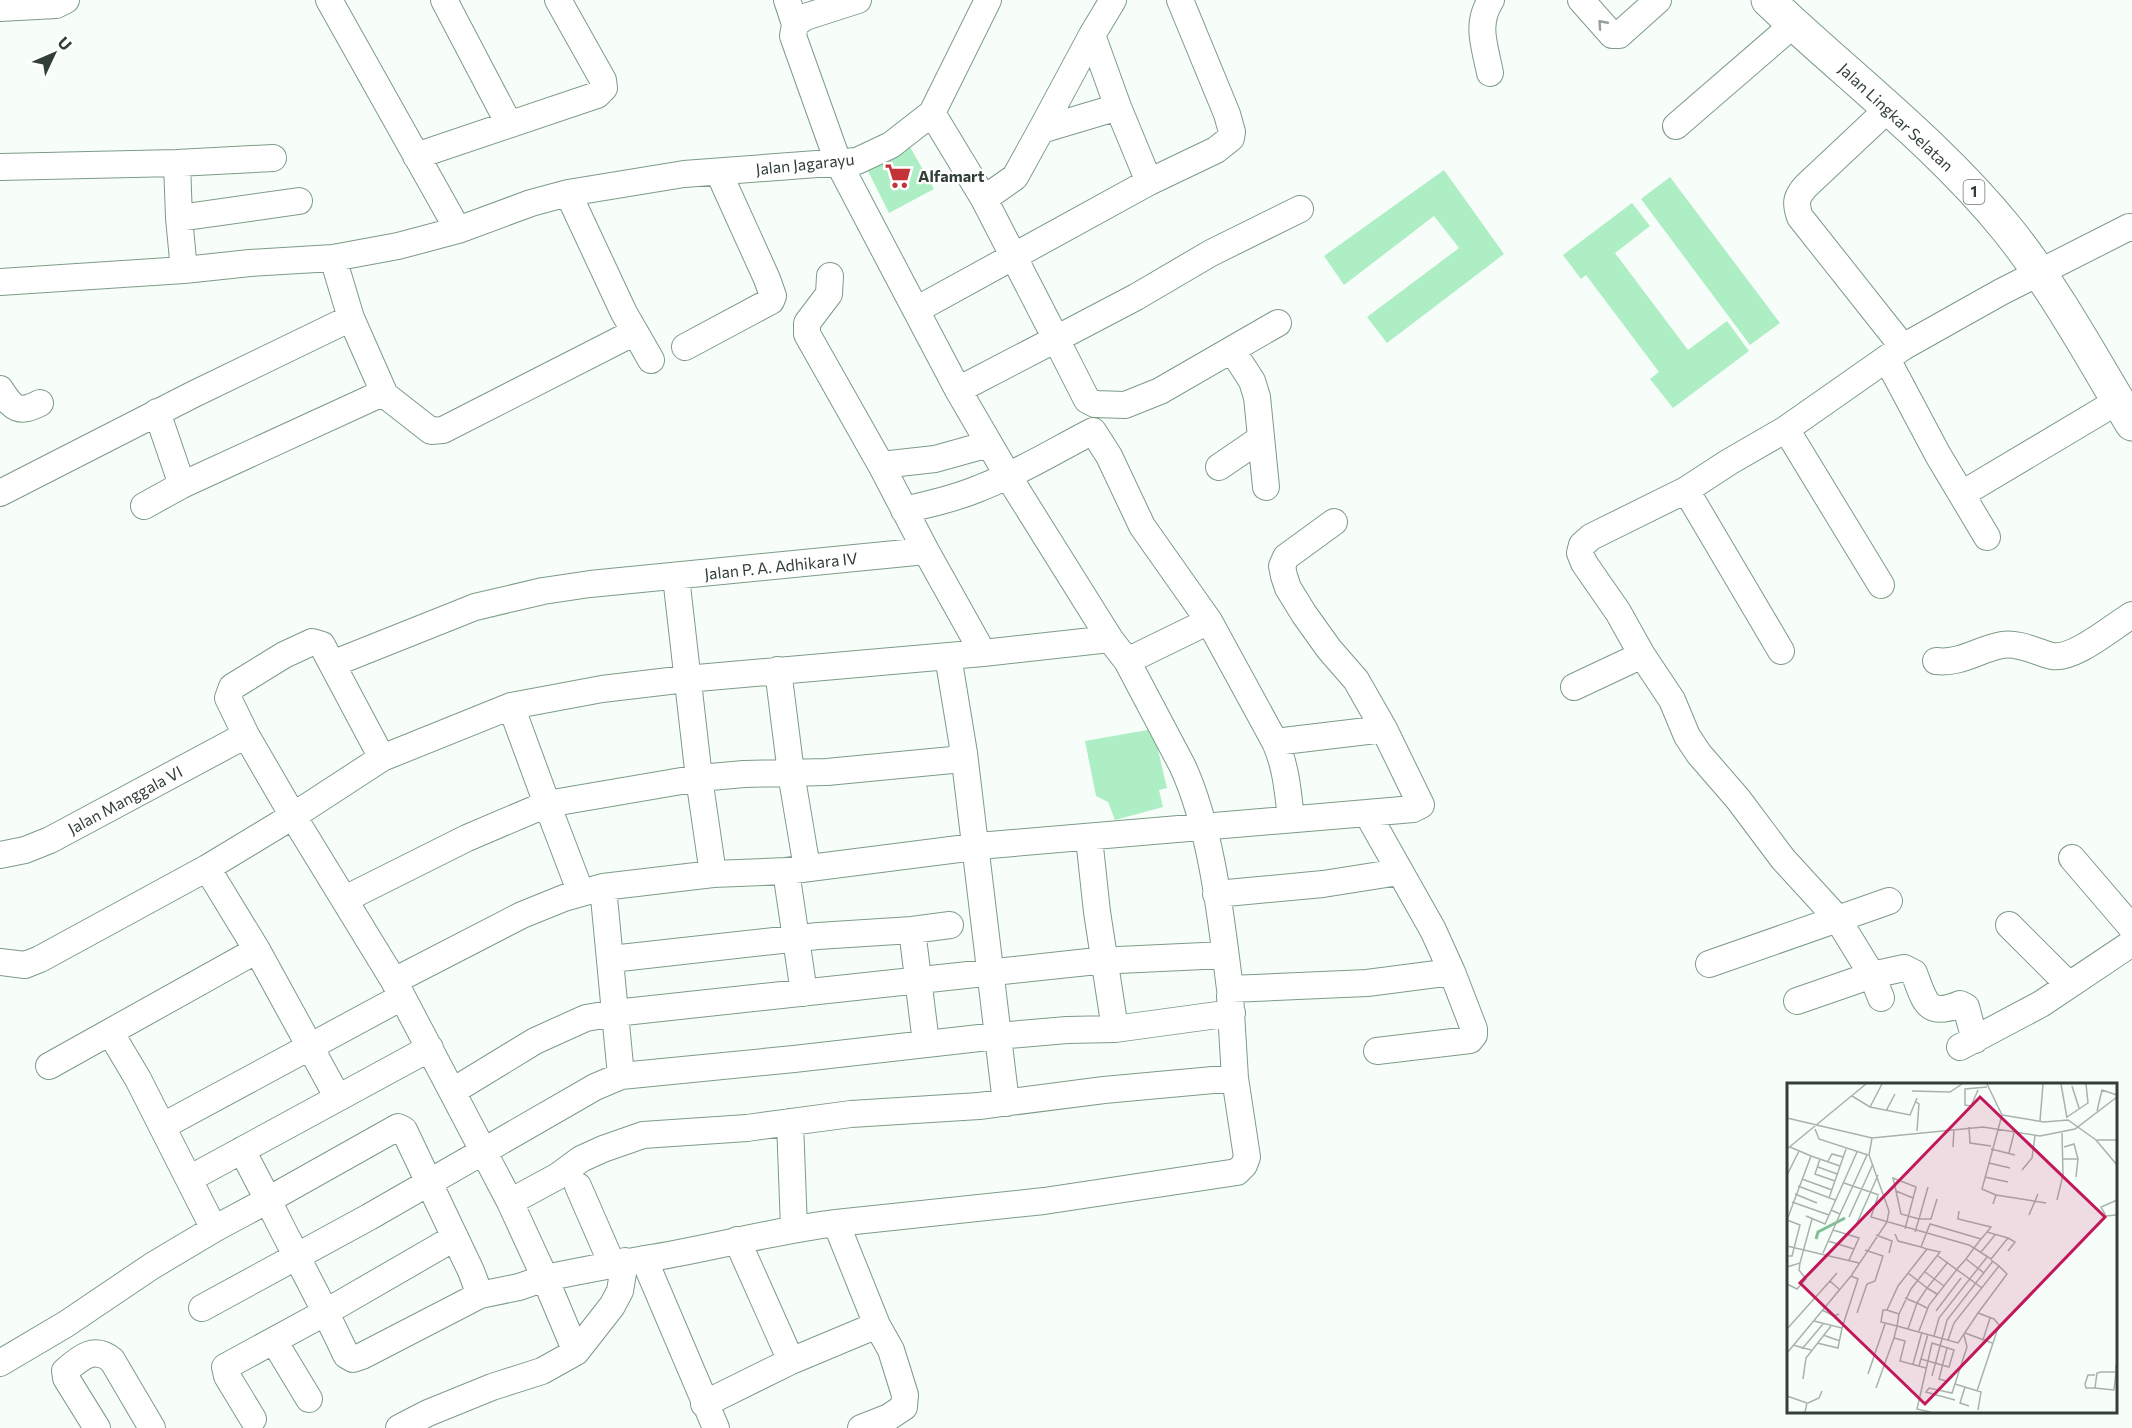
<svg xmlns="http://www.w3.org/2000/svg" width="2132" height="1428" viewBox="0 0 2132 1428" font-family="Commissioner,sans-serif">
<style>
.building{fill:#adeec4}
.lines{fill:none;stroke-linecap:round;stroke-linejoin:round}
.minor-casing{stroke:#7d9b87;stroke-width:28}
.highway-casing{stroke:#7d9b87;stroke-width:35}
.minor{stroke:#fff;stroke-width:26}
.highway{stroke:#fff;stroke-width:33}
.oneway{stroke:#989f9b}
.labels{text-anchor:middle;stroke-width:4.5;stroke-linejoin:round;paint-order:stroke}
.shield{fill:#fff;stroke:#707973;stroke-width:1.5}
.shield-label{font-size:15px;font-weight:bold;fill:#323f37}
.street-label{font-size:16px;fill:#323f37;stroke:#fff}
.poi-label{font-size:16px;font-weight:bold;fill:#323f37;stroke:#fff;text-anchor:start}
.inset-river{fill:none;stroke:#7fbe96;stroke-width:3}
.inset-road{fill:none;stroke:#a8b2ab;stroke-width:1.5}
.view{fill:#c2185b;fill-opacity:0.15;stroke:#c2185b;stroke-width:3}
.inset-edge{fill:none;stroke:#323f37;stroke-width:3}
</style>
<rect width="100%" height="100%" fill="#f7fef9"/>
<path class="building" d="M906 140 934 189 889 213 864 163Z
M1444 170 1504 254 1387 343 1367 317 1459 248 1434 216 1344 285 1324 256Z
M1670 177 1780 323 1750 345 1641 199Z
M1632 203 1650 226 1615 253 1688 350 1727 321 1749 351 1673 408 1650 379 1659 372 1586 275 1581 279 1563 255Z
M1153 729 1167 788 1159 790 1163 807 1115 820 1108 802 1096 796 1085 741Z"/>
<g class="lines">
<g class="minor-casing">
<path id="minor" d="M329 0 458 230
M444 0 509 124
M787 0 795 24
M1113 0 1092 35 1118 107 1149 182
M1581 0 1612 35H1619L1658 0
M0 8 56 5 66 0
M1092 35 1041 130 1015 177 984 199 1056 339 1136 297 1211 253 1300 209
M1490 73C1485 46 1475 25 1491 0
M1889 108 1806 186C1796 197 1795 203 1800 217L1903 347
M932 113 984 199
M1676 126 1794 24
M1041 130 1118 107
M416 156 597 95 604 88 603 80 558 0
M0 167 177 163
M179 218 299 201
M184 270 179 218 177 163 273 158
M0 282 184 270 250 263 333 258 398 246 458 230 531 203 568 193 684 174 857 161 891 145 932 113 988 0
M916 310 1149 182 1216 150 1231 138 1232 132 1227 114 1180 0
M351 318 385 395
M635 332 651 360
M685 347 771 301 773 296 767 279 719 173
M1232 350 1252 381 1257 397 1266 487
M1887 359 1938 455 1987 537
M0 389C13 409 18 414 40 403
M958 390 1056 339 1087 400 1095 404 1125 405 1160 391 1278 323
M157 412 182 485
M1786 429 1881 585
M881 465 935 459 989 444
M1219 467 1260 439
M1686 490 1781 651
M0 493 194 394 351 318 333 258
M1962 494 2118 401
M144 506 182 485 376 396 385 395 431 431 443 430 635 332 624 313 568 193
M904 510C930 504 956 498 980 488 1019 473 1056 450 1093 431L1109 456 1142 526 1209 621 1275 742C1286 766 1288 792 1291 819
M1334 522 1286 557 1282 566 1284 576 1288 588 1304 614 1329 649 1356 680 1384 729 1421 805 1413 809 1367 813
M983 653 1110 639
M1642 655 1672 700 1687 736 1699 754 1738 799 1783 859 1837 918 1872 975 1881 998
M948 656 964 753 1006 1103
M1127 661 1209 621
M1936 661C1961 664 1979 649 2002 645 2018 642 2036 652 2052 656 2074 660 2112 627 2132 615
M332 664 322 645 312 642 284 655 232 687 228 698 246 735 293 816 382 758 332 664 475 607 543 591 590 584 926 551 881 465 807 334V323L829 294 830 276
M778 670 791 773 807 868
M1574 687 1642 655 1618 612 1584 563 1580 553 1582 545 1591 537 1686 490 1729 462 1786 429 1903 347 2001 292 2129 227 2132 228
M1275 742 1384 729
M382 758 511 706 602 689 686 679 983 653 926 551
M1089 838 1097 912 1115 1029
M0 855 25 850 50 840 246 735
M2072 858 2132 928
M786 871 804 993
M713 874 699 778 744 774 827 772 952 760 964 753
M603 887 621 1076
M581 893 547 804 699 778 676 577
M1216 894 1323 884 1399 872
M345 899 467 838 547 804 511 706
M2009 925 2069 985
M912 930 926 1043
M257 950 338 1098
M611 959 818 936 912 930 950 925
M0 962 25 965 40 959 207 868
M1709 964 1889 901
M394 981 522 915 564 898 603 887 713 874 786 871 990 845 1367 813 1433 930 1452 972 1367 983 1230 989C1221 919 1212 829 1182 765L1127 661 1110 639 1008 476 958 390 900 280 838 162 793 36 795 24 805 17 858 0
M1797 1001 1872 975 1904 968 1914 973C1925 1001 1926 1018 1960 1004L1966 1007 1975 1040
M1960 1047 2041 1004 2132 943
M1377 1051 1470 1040 1474 1035V1029L1452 972
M49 1066 110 1032
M453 1091 535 1041 586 1018 615 1013 1097 961 1225 955
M790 1122 794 1228
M163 1126 402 997
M398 1127 404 1130 471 1271 480 1295 362 1356 353 1359 346 1355C322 1302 293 1252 268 1200Z
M189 1179 430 1048
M578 1186 612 1264
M510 1202 558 1176 581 1159 603 1149 643 1135 747 1128 851 1114 979 1106 1104 1090 1235 1078 1230 996
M836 1223 1044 1201 1237 1172 1244 1165 1247 1157 1235 1078
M214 1229 138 1079 110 1032 257 950 207 868 293 816 394 981 510 1202 545 1278C579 1271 611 1265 645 1259 709 1249 771 1231 836 1223L877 1325 891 1350 905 1395 904 1407 889 1417 861 1428
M737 1240 791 1361
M644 1259 716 1428
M480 1295 519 1287 545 1278 576 1352
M202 1308 369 1217 595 1087 621 1076 794 1059 997 1036 1067 1030 1115 1029 1232 1013
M274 1341 309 1399
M0 1363 66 1324 152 1266 214 1229 268 1200 242 1150
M704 1404 791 1361 877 1325
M253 1419 227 1376 225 1367 326 1312 454 1238
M97 1428 66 1378 65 1371C80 1358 94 1345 112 1360L152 1428
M399 1428 428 1413 492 1387 542 1371 576 1352 612 1306 620 1291 625 1261"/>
</g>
<g class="highway-casing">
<path id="highway" d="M1768 0C1848 76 1937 143 2007 229 2056 290 2092 358 2132 424"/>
</g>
<use href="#minor" class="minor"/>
<use href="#highway" class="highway"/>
</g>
<defs><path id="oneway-chevron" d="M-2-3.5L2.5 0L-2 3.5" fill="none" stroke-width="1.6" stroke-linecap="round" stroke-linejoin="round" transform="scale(1.5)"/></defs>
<use class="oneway" href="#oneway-chevron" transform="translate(1602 24) rotate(-132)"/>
<defs>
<g id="supermarket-bare" transform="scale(2.07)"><path d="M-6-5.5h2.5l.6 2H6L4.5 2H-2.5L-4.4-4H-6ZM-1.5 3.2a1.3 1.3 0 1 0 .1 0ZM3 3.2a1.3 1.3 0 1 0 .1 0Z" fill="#c33338" stroke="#fff" stroke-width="2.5" paint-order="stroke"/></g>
</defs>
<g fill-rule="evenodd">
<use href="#supermarket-bare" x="898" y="176"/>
</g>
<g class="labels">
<rect class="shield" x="1963.5" y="180" width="21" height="24" rx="4.5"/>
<g class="shield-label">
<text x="1974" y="197">1</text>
</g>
<g class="street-label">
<text transform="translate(1896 117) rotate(43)" y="6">Jalan Lingkar Selatan</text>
<text transform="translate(805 164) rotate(-6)" y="6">Jalan Jagarayu</text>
<text transform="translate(781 566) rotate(-6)" y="6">Jalan P. A. Adhikara IV</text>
<text transform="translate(125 800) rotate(-28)" y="6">Jalan Manggala VI</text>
</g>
<g class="poi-label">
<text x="918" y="182">Alfamart</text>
</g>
</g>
<g transform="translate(1787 1083)">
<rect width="330" height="330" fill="#f7fef9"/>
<path class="inset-river" d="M29 156 31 149 58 135"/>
<path class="inset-road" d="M200 1 215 32 195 106 209 112 206 121M274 1 280 35M285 3 292 25M191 7 184 23 178 22V6L200 4M125 8 163 9 175 1M65 13 83 24 123 32 130 15M129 19 132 21 130 48M83 24 95 1M99 28 108 11M310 28 315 7 330 12M215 32 257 39 281 37 309 57 330 82M280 34 301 20 299 1M0 35 85 55 196 44 253 53 288 46 330 14M253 38 256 1M182 44 183 60 204 63M28 46 32 56 81 72M310 57H330M166 64 167 46M277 64 287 61 291 76M0 66 79 1M204 66 228 72M222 70 227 50M24 73 53 83M33 76 28 91 48 98M276 76H291L289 94M41 78 45 71 56 74M202 80 223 85M31 84 50 91M235 87 245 75 248 53M0 92 12 68M198 94 221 99M15 96 45 107M57 100 92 112M11 103 48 117M109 108 114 131 132 136 141 104M8 111 30 120M209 112 259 120M91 113 84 134 182 162 187 165 204 176 221 155 200 149 194 156 187 165 179 176 171 185 142 222 132 248M42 115 59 66M270 117 276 92 275 50M330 117 314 124 319 133 330 132M5 119 42 132M44 127 53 131 80 72M172 128 171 136 204 144 200 149M242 132 251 111M19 133 38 141 70 69M62 134 86 81M0 137 24 73 3 64M0 137 13 142 5 173H0M70 140 91 92M118 146 129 104 106 95 109 108 126 115M46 147 72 155 62 177M128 149 132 136H144L150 116M108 151 111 158 134 164M89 152 105 158 102 170M221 155 228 159 221 168M41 158 67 166M0 163 72 180M134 164 143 141 194 156M194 169 208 152M36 170 53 131M151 173 195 205M179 176 197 190M0 184 13 180 25 136M138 189 157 203M50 190 43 198 53 207M121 190 140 205 130 220 140 225M0 201 10 206 19 196 12 187 13 180M150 211 140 205 161 179M118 215 130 220 121 246M35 227 47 233 52 231M100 227H96L94 239 110 243 112 231 100 227 111 203 140 166 134 164M149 228 174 195M70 230 80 201 88 198 96 173 78 167M191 230 220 191 212 183M112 231 124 206 153 169 140 166M27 238 55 245 51 265 30 260M55 245 71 196 64 193M0 246 43 198M178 250 205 260M36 252 53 258M147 253 152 235 200 174M161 257 167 240 212 183 204 177M196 257 203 235M145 260 167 267 162 284 141 278ZM6 262 24 267M15 266 36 241M0 270 64 193 100 139 102 128 82 72 85 55M134 276 141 278 130 326 143 329M126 281 135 249M329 282V289L327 307 308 305 310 290 314 289H330M132 283 141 251M139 285 113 278 118 258 107 255 110 243 171 260 191 230 207 236 212 242 190 308M81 291 98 241M145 293 160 237 206 178M16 296 19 275 44 243M159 298 152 296 160 265M168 301 194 309 191 327M178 304 173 320 182 323M89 305 107 255M308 305H299L298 301 301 292H308M0 313 20 320 18 329M168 317 139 309 142 305 165 310 180 264 177 252M21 320 32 315 35 308"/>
<path class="view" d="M193 14 318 134 138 321 13 200Z"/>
<rect width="330" height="330" class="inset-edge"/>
</g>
<g transform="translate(54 54) rotate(46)" stroke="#ffffff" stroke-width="4.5" paint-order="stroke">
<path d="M0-4.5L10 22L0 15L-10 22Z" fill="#323f37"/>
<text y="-9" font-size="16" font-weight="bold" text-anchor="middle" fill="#323f37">U</text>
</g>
</svg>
